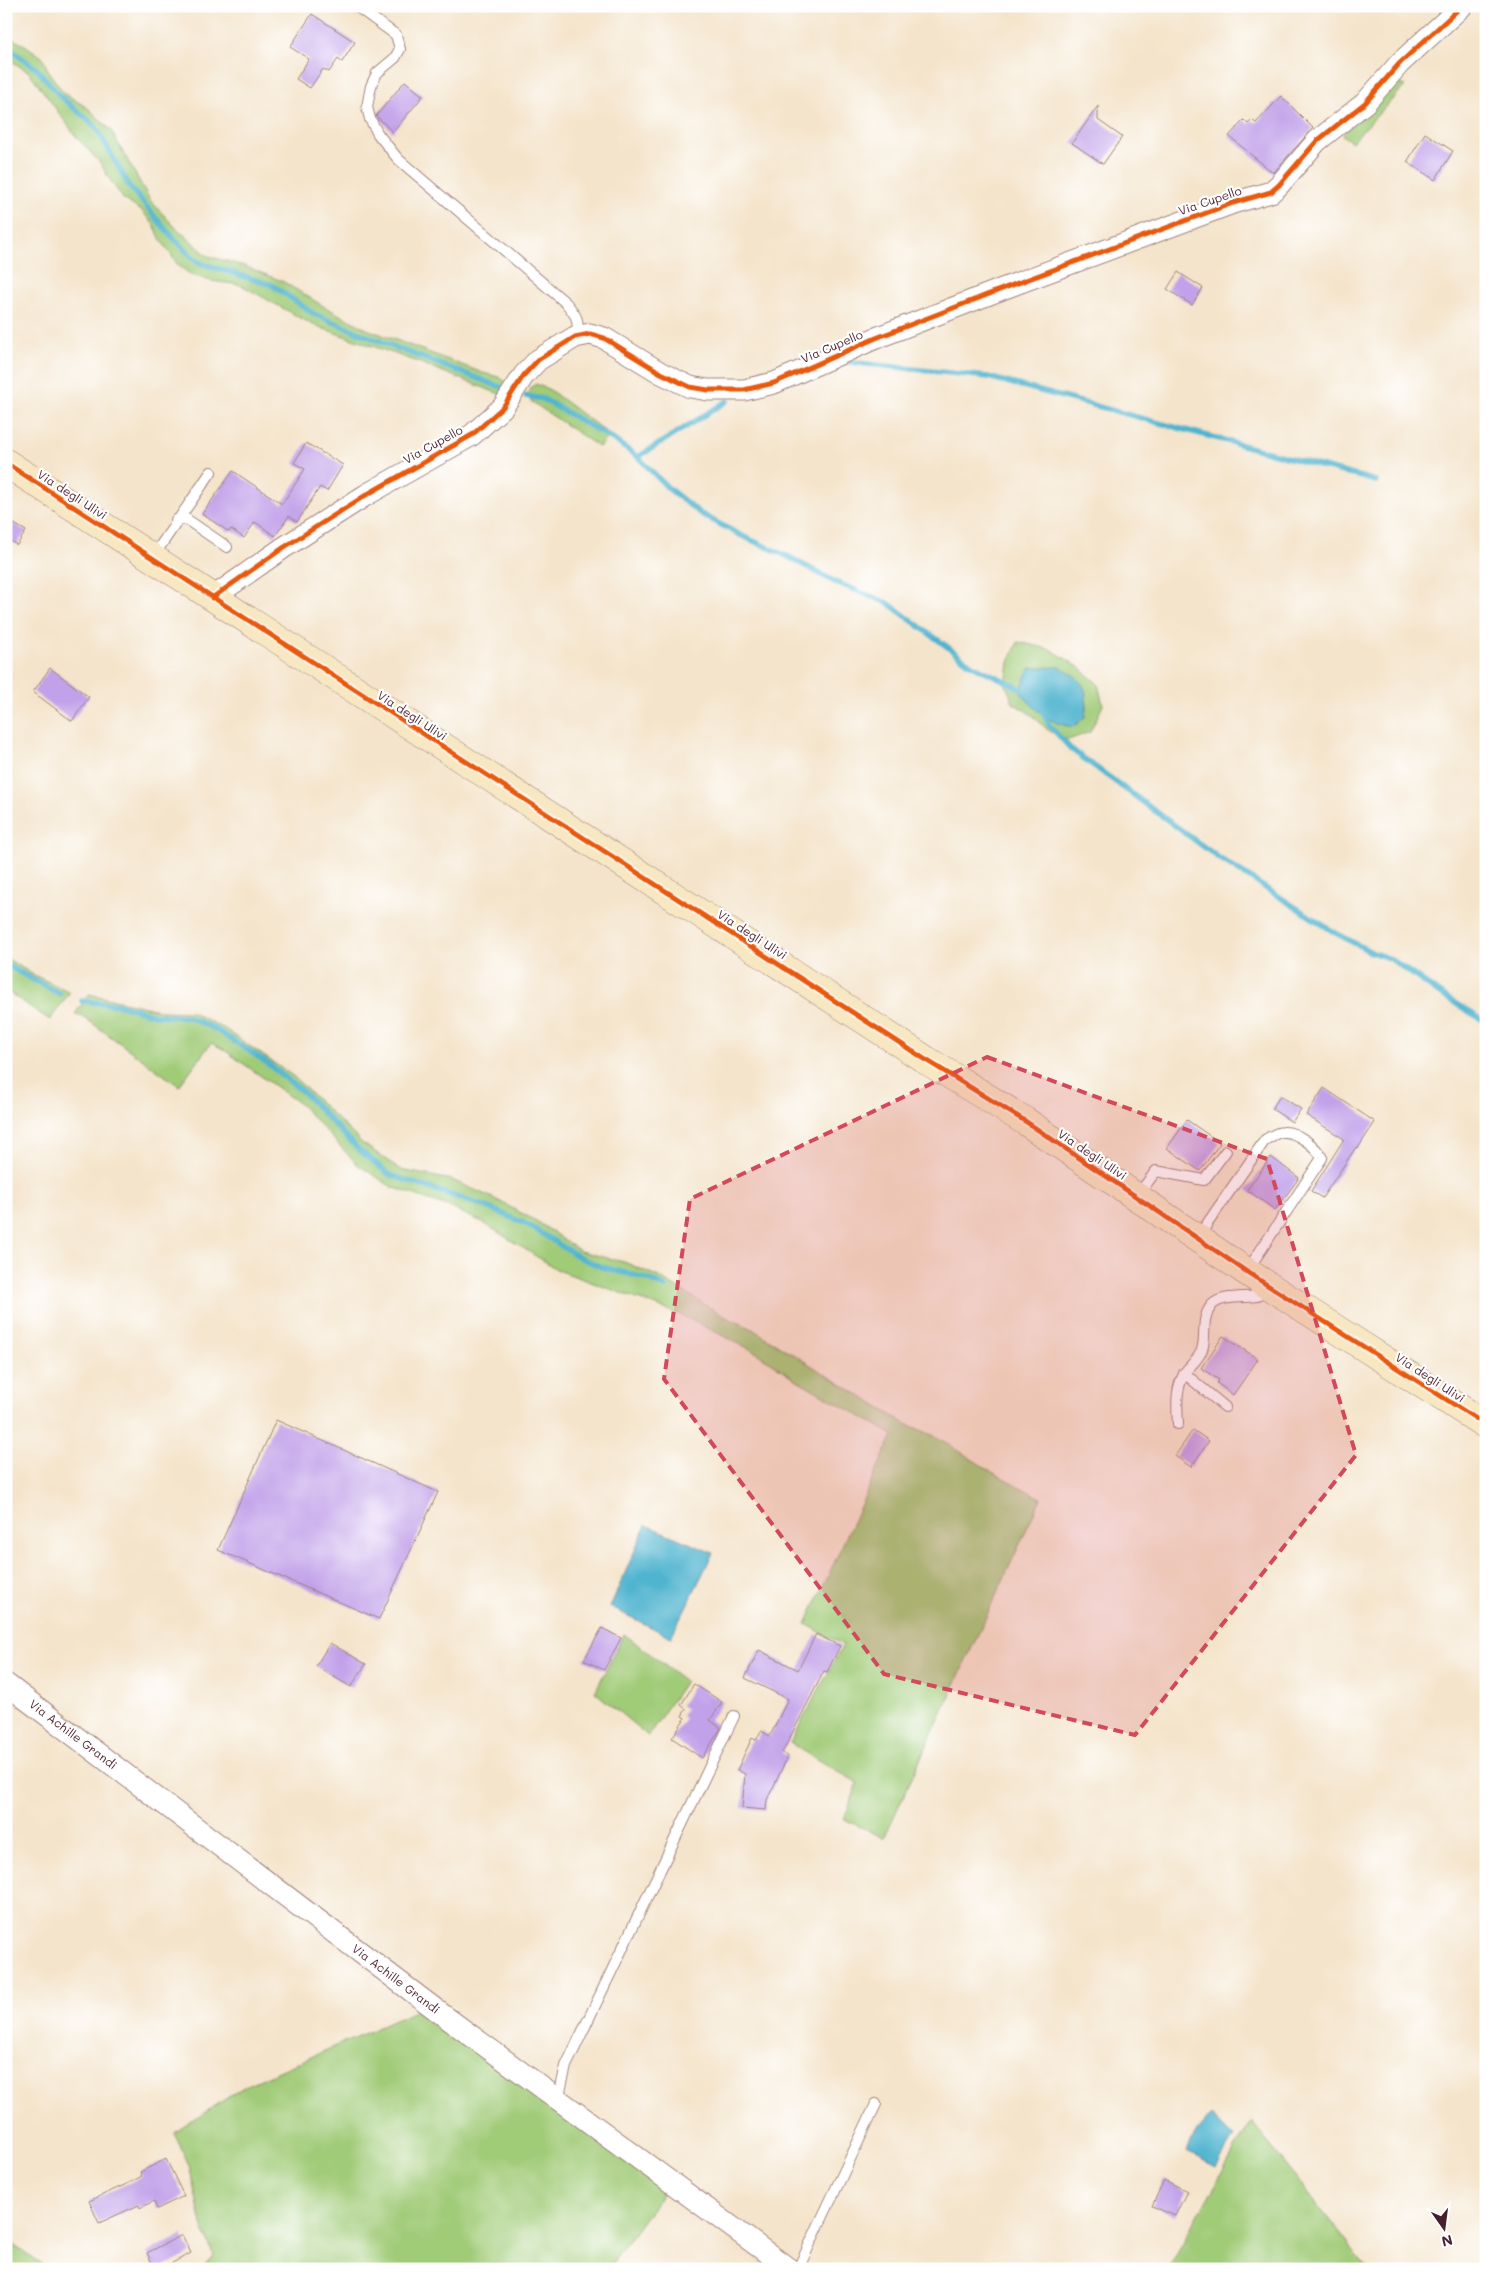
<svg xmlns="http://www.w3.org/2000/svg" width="1492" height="2275" viewBox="0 0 1492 2275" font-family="Mali,sans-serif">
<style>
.green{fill:#a0cb77;stroke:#757551}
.water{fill:#50b4cf;stroke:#4d6a7d}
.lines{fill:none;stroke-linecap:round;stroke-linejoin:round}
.stream{stroke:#50b4cf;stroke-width:5.5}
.building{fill:#c1a1e9}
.lane-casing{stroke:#9f827b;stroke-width:12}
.street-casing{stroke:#9f827b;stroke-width:23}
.secondary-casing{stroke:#9f827b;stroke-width:29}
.lane{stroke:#fff;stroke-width:10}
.street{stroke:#fff;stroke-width:21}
.secondary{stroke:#f7e8c3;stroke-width:28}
.cycleway-casing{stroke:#fff;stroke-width:8}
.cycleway{stroke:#e8590c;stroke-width:5}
.marked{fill:#d1495b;fill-opacity:0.2;stroke:#d1495b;stroke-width:4;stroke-dasharray:10 6;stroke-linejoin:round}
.labels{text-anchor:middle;stroke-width:4.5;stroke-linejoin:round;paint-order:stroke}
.street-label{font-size:12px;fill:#4a1f2b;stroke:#fff}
</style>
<rect width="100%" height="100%" fill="#fff"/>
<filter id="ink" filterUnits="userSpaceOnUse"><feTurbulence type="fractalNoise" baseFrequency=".02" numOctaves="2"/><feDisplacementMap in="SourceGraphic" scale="10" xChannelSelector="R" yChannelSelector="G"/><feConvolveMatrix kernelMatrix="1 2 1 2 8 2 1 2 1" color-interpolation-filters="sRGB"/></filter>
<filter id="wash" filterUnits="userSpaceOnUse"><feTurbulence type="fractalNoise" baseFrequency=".0096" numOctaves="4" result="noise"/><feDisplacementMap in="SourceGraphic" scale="20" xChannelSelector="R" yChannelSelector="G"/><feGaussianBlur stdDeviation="1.12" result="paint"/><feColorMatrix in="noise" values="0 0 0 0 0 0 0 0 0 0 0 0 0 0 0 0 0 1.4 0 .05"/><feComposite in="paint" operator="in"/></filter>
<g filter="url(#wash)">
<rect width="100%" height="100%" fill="#f4e4cb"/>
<path class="green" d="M6 36 25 45 42 57 50 74 64 93 89 109 110 129 150 200 172 224 208 256 244 266 282 281 325 307 367 329 483 373 499 377 509 384 502 395 418 362 324 329 304 320 241 285 211 281 191 275 178 265 161 240 154 225 142 211 124 200 108 177 101 164 75 135 29 72 6 58Z
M1394 79 1405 86 1352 142 1342 135Z
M536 384 550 390 606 432V439L599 447 532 402 528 395 531 387Z
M1018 642 1050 649 1079 667 1098 684 1103 705 1090 732 1068 740 1049 731 1032 715 1013 703 1006 685 1009 662Z
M6 958 32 974 70 992 50 1020 6 991Z
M89 994 163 1011 192 1012 225 1029 294 1077 362 1143 401 1170 452 1180 493 1198 538 1222 580 1251 624 1262 657 1276 728 1318 749 1327 906 1424 937 1437 992 1472 1041 1498 884 1838 844 1819 858 1783 790 1743 843 1645 806 1624 893 1435 797 1380 752 1350 681 1315 558 1270 482 1222 447 1206 392 1187 358 1165 300 1104 223 1049 211 1043 179 1086 81 1015 75 1014Z
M624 1634 685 1681 648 1736 595 1692Z
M420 2009 665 2190 608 2269H203L213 2255 202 2225 189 2165 174 2133 245 2086Z
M1251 2121 1368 2269H1168Z
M6 2240 49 2269H6Z"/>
<path class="water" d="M1060 667C1085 680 1089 689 1085 717L1073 727C1049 724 1036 710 1021 693L1025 677 1031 668Z
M646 1525 713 1553 671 1637 610 1607Z
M1211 2115 1234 2137 1216 2167 1187 2152 1196 2132Z"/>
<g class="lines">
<path class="stream" d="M6 46 38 70 60 96 96 127 129 186 167 231 197 262 272 285 314 314 394 347 506 389
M849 362 988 377 1376 481
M526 396 543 399 611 438 638 457 668 488 701 514 740 535 787 556 835 582 888 603 972 665 1022 689 1026 693
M638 457 727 401
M1042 711 1050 726 1071 749 1219 858 1334 932 1371 952 1391 959 1440 994 1486 1022
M6 965 60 994
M82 1001 121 1005 155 1015 188 1017 215 1029 263 1060 303 1092 357 1148 390 1175 487 1207 528 1225 581 1258 602 1267 648 1279 665 1287"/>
</g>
<g id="blocks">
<path class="building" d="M312 14 355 42 342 62 338 59 329 72 323 69 310 88 296 79 309 59 290 47Z
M405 81 423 96 393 132 376 116Z
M1281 96 1313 128 1273 173 1229 136 1244 120 1248 124 1252 120 1256 123Z
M1098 106V120L1122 137 1103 164 1072 143Z
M1425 133 1453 151 1435 180 1407 162Z
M1178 272 1203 288 1192 305 1167 289Z
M306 443 343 465 327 491 320 487 297 522 289 516 275 536 255 522 244 538 231 529 229 532 202 514 233 471 282 504 305 469 294 463Z
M6 519 26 531 17 545 6 538Z
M50 668 89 697 72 721 33 692Z
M1324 1088 1375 1122 1358 1148 1356 1147 1322 1198 1311 1191 1344 1139 1306 1115Z
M1280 1096 1301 1109 1292 1122 1272 1109Z
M1187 1120 1220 1143 1200 1171 1167 1148Z
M1271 1157 1299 1178 1275 1210 1247 1190Z
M1223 1336 1258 1359 1233 1395 1217 1383 1219 1380 1201 1368Z
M276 1420 438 1492 379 1619 218 1550Z
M1193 1430 1209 1441 1191 1467 1175 1456Z
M602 1628 621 1638 604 1670 584 1660Z
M816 1634 840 1646 827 1672 824 1671 782 1753 788 1756 767 1800 766 1810 742 1808 745 1774 737 1770 752 1738 756 1740 761 1731 770 1736 788 1699 745 1678 759 1650 798 1670Z
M330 1643 366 1664 351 1687 316 1666Z
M694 1684 722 1702 710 1720 721 1728 702 1758 672 1738 685 1718 682 1716 686 1709 681 1705Z
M166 2159 184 2196 157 2209 154 2201 140 2208 139 2205 99 2223 89 2201 129 2183 142 2176 140 2172Z
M1164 2180 1187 2191 1175 2216 1152 2206Z
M182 2235 191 2253 161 2269H155L147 2253Z"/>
</g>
</g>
<g filter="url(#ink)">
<use href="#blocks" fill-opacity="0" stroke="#9f827b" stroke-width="1"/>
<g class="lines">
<g class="lane-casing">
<path id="lane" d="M356 6 396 35 400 49 395 58 377 73 371 86 367 107 370 119 378 134 398 159 566 303C576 315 581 321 575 337
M176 520 186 519 227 547
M152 558 211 472
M1137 1196 1156 1171 1204 1180 1226 1151
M1198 1237 1265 1140C1270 1137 1277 1132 1283 1132 1296 1131 1317 1147 1322 1158L1247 1271
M1184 1373 1225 1407
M1178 1424C1177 1406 1175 1387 1186 1371 1191 1365 1199 1358 1202 1350 1207 1334 1200 1319 1212 1305 1222 1295 1244 1298 1257 1296L1265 1285
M558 2100 566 2066 734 1716
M798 2269 876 2104"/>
</g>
<g class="street-casing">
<g id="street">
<path d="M212 598 283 548 366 495 472 435 503 407 524 375 538 360 575 337 590 334 604 338 661 373 690 387 708 390H744L774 383 876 338 1010 286 1233 203 1271 192 1279 185 1317 141 1365 103 1400 63 1462 6"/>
<path id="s1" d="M6 1684 443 2015 789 2269"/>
</g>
</g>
<g class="secondary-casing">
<path id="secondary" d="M6 463 926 1060 1025 1121 1247 1272 1486 1425"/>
</g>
<use href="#lane" class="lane"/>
<use href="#street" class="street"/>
<use href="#secondary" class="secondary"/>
<g class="cycleway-casing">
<path id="cycleway" d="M6 463 926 1060 1025 1121 1247 1272 1486 1425
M212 598 283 548 366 495 472 435 503 407 524 375 538 360 575 337 590 334 604 338 661 373 690 387 708 390H744L774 383 876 338 1010 286 1233 203 1271 192 1279 185 1317 141 1365 103 1400 63 1462 6"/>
</g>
<use href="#cycleway" class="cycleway"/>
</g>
</g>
<path class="marked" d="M987 1057 1267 1159 1356 1455 1135 1735 884 1674 664 1379 690 1199Z"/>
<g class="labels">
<g class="street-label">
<text transform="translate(1210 201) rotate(-19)" y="4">Via Cupello</text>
<text transform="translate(832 347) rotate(-23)" y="4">Via Cupello</text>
<text transform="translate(433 445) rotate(-29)" y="4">Via Cupello</text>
<text transform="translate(72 495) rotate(33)" y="4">Via degli Ulivi</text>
<text transform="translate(412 716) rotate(33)" y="4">Via degli Ulivi</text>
<text transform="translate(752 935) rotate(33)" y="4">Via degli Ulivi</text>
<text transform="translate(1092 1155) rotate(34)" y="4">Via degli Ulivi</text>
<text transform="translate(1430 1378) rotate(33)" y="4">Via degli Ulivi</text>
<text dy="4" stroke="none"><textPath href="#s1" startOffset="84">Via Achille Grandi</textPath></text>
<text dy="4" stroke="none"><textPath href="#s1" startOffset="489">Via Achille Grandi</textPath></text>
</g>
</g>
<rect width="1492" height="2275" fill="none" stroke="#fff" stroke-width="25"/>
<g transform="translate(1444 2228) rotate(166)" stroke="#ffffff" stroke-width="4" paint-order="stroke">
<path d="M0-4L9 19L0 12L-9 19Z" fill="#4a1f2b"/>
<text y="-8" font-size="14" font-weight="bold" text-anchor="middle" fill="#4a1f2b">N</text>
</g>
</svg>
